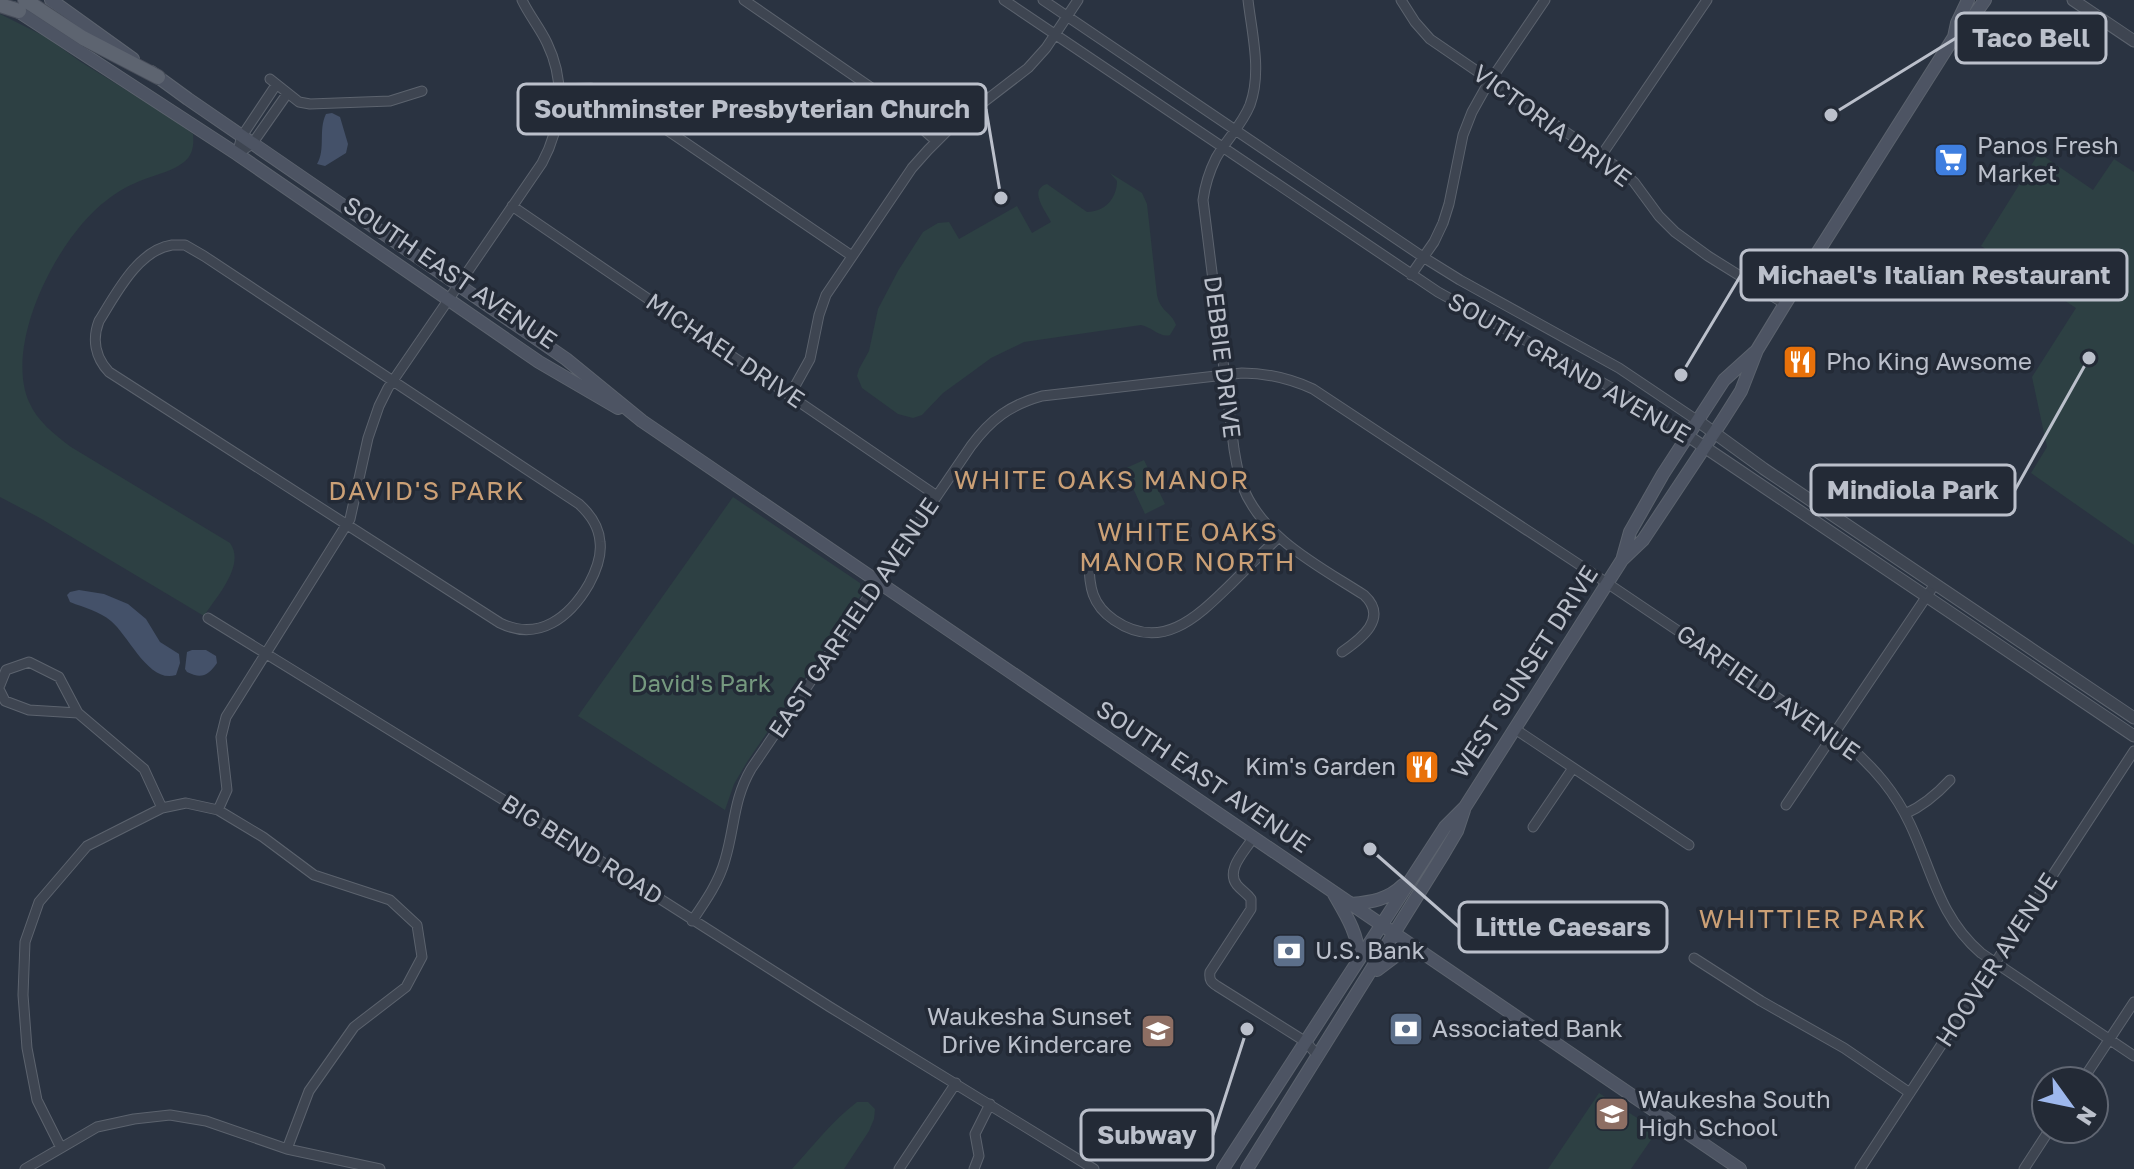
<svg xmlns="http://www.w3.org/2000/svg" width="2134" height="1169" viewBox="0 0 2134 1169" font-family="'Golos Text',sans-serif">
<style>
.green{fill:#2d4043}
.water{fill:#445169}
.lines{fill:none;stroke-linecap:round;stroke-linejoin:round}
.minor-casing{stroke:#5c636e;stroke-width:11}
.tertiary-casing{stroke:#5c636e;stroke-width:13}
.secondary-casing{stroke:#5c636e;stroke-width:14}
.primary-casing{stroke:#484e5a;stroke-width:16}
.minor{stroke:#3e4551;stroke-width:9}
.tertiary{stroke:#3e4551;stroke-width:11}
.secondary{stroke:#4d5463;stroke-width:12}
.primary{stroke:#5d6470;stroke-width:14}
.labels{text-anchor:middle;stroke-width:7;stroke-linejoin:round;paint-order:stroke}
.street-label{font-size:24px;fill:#bbc0cb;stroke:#232a36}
.poi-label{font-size:24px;fill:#bbc0cb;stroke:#232a36;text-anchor:start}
.park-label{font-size:24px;fill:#75997f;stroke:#232a36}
.neighbourhood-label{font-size:26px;letter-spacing:2px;fill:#cba076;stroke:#232a36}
.leader{fill:none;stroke:#bbc0cb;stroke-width:3}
.callout-dot{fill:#bbc0cb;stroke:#232a36;stroke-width:3}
.callout{fill:#232a36;stroke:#bbc0cb;stroke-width:3}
.callout-label{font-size:26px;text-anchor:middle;font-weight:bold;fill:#bbc0cb}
</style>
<rect width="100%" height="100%" fill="#2a3341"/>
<path class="green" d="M0 14 46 37 81 62 173 119 193 134C194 145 193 155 184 162 173 171 158 174 145 179 131 184 118 191 107 200 59 235 3 343 29 402 38 422 54 434 71 447L230 543C246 565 216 597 204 616L40 518 0 497Z
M2039 153 2093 190 2114 159 2134 172V545L2031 473 2047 447 2032 377 2076 308 1981 246Z
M1110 173 1142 193 1147 204 1157 295C1161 313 1171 311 1176 325L1170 335C1160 338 1152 327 1141 325L1024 342 991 358 972 372 943 393 922 415 913 418 898 414 862 388 857 376 859 369 869 351 878 309 898 271 923 232 938 223 949 222 959 239 1017 206 1032 233 1051 222C1045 210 1028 190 1047 184L1087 212C1105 212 1117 198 1117 181Z
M1144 460 1165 504 1145 514 1124 469Z
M733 497 860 583 861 595 747 762 734 784 725 810 578 716Z
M1599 1093 1657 1131 1631 1169H1548Z
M857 1102H868L875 1109 874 1119 869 1131 844 1169H792C813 1146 832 1121 857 1102Z"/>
<path class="water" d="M332 113 340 117 348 144 346 153 325 166 317 164C326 149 318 130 326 114Z
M79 590 104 594 128 604 146 619 160 642 179 654 180 663 176 675C149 684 129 636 111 621 99 611 85 608 70 602L67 595 70 592Z
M192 650H206L216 656 217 663C208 676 201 679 187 672L185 669 187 652Z"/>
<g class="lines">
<g class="minor-casing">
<path id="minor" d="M744 0 892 102 936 141
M1004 0 1438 292 1632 399 1688 436
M1043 0 1423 257 1460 280 1619 368 1698 421
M1248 0C1252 34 1262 72 1250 105 1242 125 1226 140 1216 158 1209 172 1205 185 1203 200L1234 449C1236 461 1238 474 1242 485 1262 538 1319 566 1364 595 1389 618 1361 639 1342 652
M1401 0 1415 22 1430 39 1617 167 1634 182 1659 216 1675 232 1708 256 1785 304
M270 79 299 102 310 104 390 101 422 91
M559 89 591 88 617 96 852 256
M237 154 242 136 276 85
M237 154 252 144 287 94
M1601 156 1707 0
M512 206 937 496
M172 245H185L204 256 579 504C590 514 599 526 600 542 602 557 596 571 589 584 570 617 539 642 500 623L109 372C95 357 92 339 99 321 116 294 138 250 172 245Z
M1411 275 1434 242 1443 223 1449 204 1463 135 1472 112 1486 87 1545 0
M790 395 810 359 819 315 826 295 912 168 928 150 950 128 1028 68 1046 48 1078 0
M1089 561C1089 587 1092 605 1114 620 1162 653 1198 616 1231 584 1247 568 1263 552 1279 537
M208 618 544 825 830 1007 1094 1169
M0 685 6 670 29 662 59 677 78 713 144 769 162 808
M0 691 5 701 29 710 78 713
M1515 729 1689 845
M1786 805 1935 584
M218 810 227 790 221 737 226 717 350 519 368 438 379 406 388 388 542 163C562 126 566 82 547 43 540 28 529 15 522 0
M1905 814C1923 806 1937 794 1950 780
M1533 827 1573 768
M1253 838C1245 851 1225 870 1237 885 1242 891 1247 893 1251 899V909L1210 972C1209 980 1211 982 1217 986L1306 1042 1318 1056
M692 921C705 902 719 882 725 860 735 827 733 800 751 769L971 446C991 419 1010 405 1042 396L1242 373C1268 373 1289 378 1313 389L1607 583 1849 746C1875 769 1895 792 1910 824 1932 870 1939 917 1981 953L2134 1056
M1694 958 1761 1001 1844 1048 1910 1093
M2082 1081 2134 1002
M61 1148 37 1100 27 1048 23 995 25 942 39 902 87 846 162 808 186 803 218 810 263 837 314 875 390 900 417 925 422 957 406 987 354 1027 309 1091 287 1149
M25 1169 97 1127 134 1119 170 1115 206 1121 287 1149 380 1169
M899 1169 956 1083
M974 1169 979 1156 975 1134 990 1104
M1860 1169 2134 751
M2024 1169 2050 1129"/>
</g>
<g class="tertiary-casing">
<path id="tertiary" d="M2073 0 2134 41
M1698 421 1764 469 2134 718
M1688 436 2134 736"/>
</g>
<g class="secondary-casing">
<path id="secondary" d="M51 0 133 59
M13 8 237 154 539 362 618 408
M1954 37 1957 23 1968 0
M151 72 188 99 566 359 642 421 1740 1169
M1623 557 1630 532 1663 474 1724 380 1755 352
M1334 894C1346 915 1358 933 1359 958
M1351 904C1371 902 1388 900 1403 885
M1377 970 1401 952 1413 948
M1223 1169 1445 827 1465 807 1622 560 1643 540 1722 421 1741 391 1757 350 1785 304 1954 37 1965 28 1985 0
M1247 1169 1444 853 1457 831 1464 810"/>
</g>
<g class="primary-casing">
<path id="primary" d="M25 0 83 38 158 77
M0 5 19 11"/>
</g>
<use href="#minor" class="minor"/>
<use href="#tertiary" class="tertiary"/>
<use href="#secondary" class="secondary"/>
<use href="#primary" class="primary"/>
</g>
<defs>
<g id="supermarket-square" transform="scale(1.8)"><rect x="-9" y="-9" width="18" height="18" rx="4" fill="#3f7fe0" stroke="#232a36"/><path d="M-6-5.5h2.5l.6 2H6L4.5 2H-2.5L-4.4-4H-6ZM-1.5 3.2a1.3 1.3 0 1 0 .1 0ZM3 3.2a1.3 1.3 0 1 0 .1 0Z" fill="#fff"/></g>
<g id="restaurant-square" transform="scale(1.8)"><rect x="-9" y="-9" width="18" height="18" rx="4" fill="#e8710a" stroke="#232a36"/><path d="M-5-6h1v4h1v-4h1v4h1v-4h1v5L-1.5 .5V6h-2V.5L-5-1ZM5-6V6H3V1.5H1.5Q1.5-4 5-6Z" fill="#fff"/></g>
<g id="bank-square" transform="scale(1.8)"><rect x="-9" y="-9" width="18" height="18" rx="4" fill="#5c6f8a" stroke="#232a36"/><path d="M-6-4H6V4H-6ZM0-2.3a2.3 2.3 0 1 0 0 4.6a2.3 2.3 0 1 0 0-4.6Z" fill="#fff"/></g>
<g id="school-square" transform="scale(1.8)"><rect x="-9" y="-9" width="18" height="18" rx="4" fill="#8d6e63" stroke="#232a36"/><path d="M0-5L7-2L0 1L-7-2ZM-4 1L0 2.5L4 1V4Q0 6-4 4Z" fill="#fff"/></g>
</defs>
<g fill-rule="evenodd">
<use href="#supermarket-square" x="1951" y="160"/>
<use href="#restaurant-square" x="1800" y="362"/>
<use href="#restaurant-square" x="1422" y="767"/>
<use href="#bank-square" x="1289" y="951"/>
<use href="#bank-square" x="1406" y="1029"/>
<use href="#school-square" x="1158" y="1031"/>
<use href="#school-square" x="1612" y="1114"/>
</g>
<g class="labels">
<g class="street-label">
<text transform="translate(1552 126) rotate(36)" y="8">VICTORIA DRIVE</text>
<text transform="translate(450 273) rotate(34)" y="8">SOUTH EAST AVENUE</text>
<text transform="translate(725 351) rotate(34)" y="8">MICHAEL DRIVE</text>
<text transform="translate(1222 357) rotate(83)" y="8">DEBBIE DRIVE</text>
<text transform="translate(1569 368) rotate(30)" y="8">SOUTH GRAND AVENUE</text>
<text transform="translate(854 618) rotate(-56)" y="8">EAST GARFIELD AVENUE</text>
<text transform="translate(1525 672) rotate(-57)" y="8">WEST SUNSET DRIVE</text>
<text transform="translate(1768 693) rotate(35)" y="8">GARFIELD AVENUE</text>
<text transform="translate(1203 777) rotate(34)" y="8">SOUTH EAST AVENUE</text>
<text transform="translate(582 850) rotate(32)" y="8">BIG BEND ROAD</text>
<text transform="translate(1997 960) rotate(-57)" y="8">HOOVER AVENUE</text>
</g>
<g class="poi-label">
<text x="1977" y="154">Panos Fresh<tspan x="1977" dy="28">Market</tspan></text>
<text x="1826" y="370">Pho King Awsome</text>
<text x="1396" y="775" text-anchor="end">Kim's Garden</text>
<text x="1315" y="959">U.S. Bank</text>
<text x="1132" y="1025" text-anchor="end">Waukesha Sunset<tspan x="1132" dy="28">Drive Kindercare</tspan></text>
<text x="1432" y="1037">Associated Bank</text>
<text x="1638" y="1108">Waukesha South<tspan x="1638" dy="28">High School</tspan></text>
</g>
<g class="park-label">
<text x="701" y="692">David's Park</text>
</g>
<g class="neighbourhood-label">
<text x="1102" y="489">WHITE OAKS MANOR</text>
<text x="427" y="500">DAVID'S PARK</text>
<text x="1188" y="541">WHITE OAKS<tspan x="1188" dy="30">MANOR NORTH</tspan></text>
<text x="1813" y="928">WHITTIER PARK</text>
</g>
</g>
<path class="leader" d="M1831 115L1956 38M1001 198L986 109M1681 375L1741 275M2089 358L2015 490M1370 849L1459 927M1247 1029L1213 1135"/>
<g class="callout-dot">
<circle cx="1831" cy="115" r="8"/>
<circle cx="1001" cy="198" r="8"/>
<circle cx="1681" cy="375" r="8"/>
<circle cx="2089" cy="358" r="8"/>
<circle cx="1370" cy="849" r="8"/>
<circle cx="1247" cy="1029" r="8"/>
</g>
<g class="callout">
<rect x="1956" y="13" width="150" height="50" rx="8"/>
<rect x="518" y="84" width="468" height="50" rx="8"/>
<rect x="1741" y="250" width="386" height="50" rx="8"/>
<rect x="1811" y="465" width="204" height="50" rx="8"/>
<rect x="1459" y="902" width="208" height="50" rx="8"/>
<rect x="1081" y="1110" width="132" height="50" rx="8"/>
</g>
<g class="callout-label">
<text x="2031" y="47">Taco Bell</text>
<text x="752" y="118">Southminster Presbyterian Church</text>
<text x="1934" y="284">Michael's Italian Restaurant</text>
<text x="1913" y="499">Mindiola Park</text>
<text x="1563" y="936">Little Caesars</text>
<text x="1147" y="1144">Subway</text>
</g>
<g transform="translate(2070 1105) rotate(123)"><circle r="38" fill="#232a36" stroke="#606672" stroke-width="2"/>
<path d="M0-6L14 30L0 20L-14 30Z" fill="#9eb8ed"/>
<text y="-12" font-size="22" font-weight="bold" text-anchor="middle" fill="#bbc0cb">N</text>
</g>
</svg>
